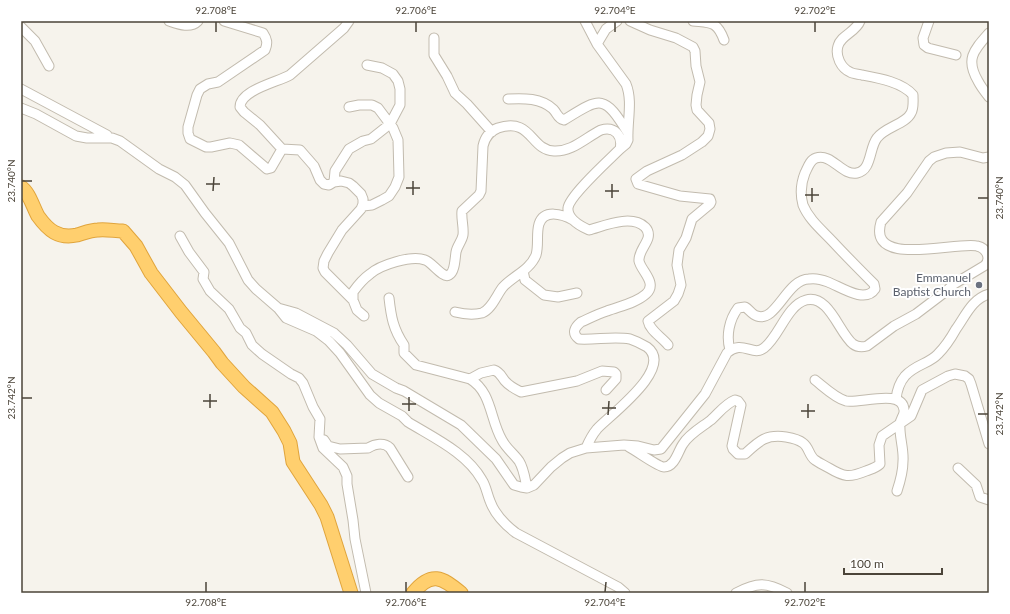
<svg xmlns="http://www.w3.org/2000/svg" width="1010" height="614" viewBox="0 0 1010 614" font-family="Lato,sans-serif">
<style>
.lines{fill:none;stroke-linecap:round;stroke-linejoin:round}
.minor-casing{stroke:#c2bbae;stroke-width:11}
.highway-casing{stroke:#e0a43c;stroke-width:15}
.minor{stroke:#fff;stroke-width:9}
.highway{stroke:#ffcf6e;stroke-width:13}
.ticks{fill:none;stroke:#4b4439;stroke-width:1.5}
.worship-dot{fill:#6b7280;stroke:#fff;stroke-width:1.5}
.labels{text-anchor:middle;stroke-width:4;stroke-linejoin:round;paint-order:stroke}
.worship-label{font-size:12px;fill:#5b616d;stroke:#fff;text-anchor:end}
.neatline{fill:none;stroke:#4b4439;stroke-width:1.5}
.ticks-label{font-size:10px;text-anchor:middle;fill:#4b4439}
</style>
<rect width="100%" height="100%" fill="#f6f3ec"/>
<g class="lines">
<g class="minor-casing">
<path id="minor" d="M169 21C178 24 190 29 198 21
M224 21 263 33C267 39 268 43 265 50L218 82 208 84 200 89 197 95 188 127V133L190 139 206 147H211L230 143 239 145 267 169 271 168 282 149 300 150 314 166 320 180 324 184 329 185 334 182 341 181 349 183 353 186 361 194 363 199V204L361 209 342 230 328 253 324 261 323 268 325 272 353 300 357 310 364 316
M585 21 597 44 626 84C633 101 627 122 628 140L626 144 620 149
M630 21 650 30 676 38 693 47 695 51 696 66 700 82 697 95 696 105 697 110 709 123 710 129 708 136 702 142 682 155 647 171 636 179 638 184 680 196 710 199 711 202 710 204 692 219 686 238 679 250 677 265 681 285 678 294 674 301 648 321C650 331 662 337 668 345
M693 21C711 23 717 21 724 40
M929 21 923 38 924 45 928 48 956 55
M21 27 35 41 49 66
M989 33C974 50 965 59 978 81 981 87 985 92 989 97
M434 38V55L447 76 455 93 467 104 492 132
M597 44 606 29 617 21
M21 89 107 135
M508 99C524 98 541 98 553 109 558 114 557 118 564 120 601 97 604 94 628 133
M349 107 359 105H372L378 108 393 128 398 140 399 177 395 187 389 196 382 200 372 205 363 206
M21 108 36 114 76 136 87 138H112L120 141 159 169 175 177 185 185 205 213 229 243 248 280 256 289 278 308 296 313 334 333 347 345 372 374 396 388 404 391 461 425 496 459 514 485 521 487 527 488 534 485 551 467 562 458 570 453 586 448 624 445 638 446 654 450 661 449 705 394 727 353C742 339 753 357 764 348 779 337 787 305 806 300 829 294 839 333 853 344 857 347 863 347 867 346L894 326 916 314 945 292 954 284 984 266C992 260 987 248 977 246 957 241 867 269 881 222L907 193 929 161 934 157 946 153 960 152 983 158 989 157
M282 149 260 125 244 112 240 107C240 90 278 82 290 75L344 28 349 21
M334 182 335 171 349 149 363 141 371 139 390 124 400 105V89L398 81 393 74 382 68 367 65
M180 236 189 252 204 272 203 279 210 291 229 309 240 328 246 333 252 345 262 354 291 374 299 378 303 383 313 407 320 419 319 437 323 448 343 467 347 476V484L353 520 355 539 366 593
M523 271 525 280 544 295 558 297 577 293
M389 298C391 316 393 329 404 345V353L416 365 470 379C492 392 490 420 502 440 506 448 514 454 519 461 524 469 525 479 527 488
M353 300V292C358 285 363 279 370 274 380 265 411 255 425 260 432 262 443 279 449 275 455 272 455 258 456 252 457 246 462 241 463 235 464 227 461 219 462 211L479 195 481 191 483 146C485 137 490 131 498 128 532 117 530 150 554 151 572 152 585 138 601 130 615 126 623 136 620 149 610 159 569 196 568 208 567 219 580 226 589 230 604 226 631 214 645 227 648 230 649 234 648 238 646 245 638 253 639 261 641 271 658 283 646 294 636 303 620 306 607 311 598 314 590 318 581 322 575 327 571 333 579 339 596 340 614 336 630 339 636 341 642 344 647 347 675 368 610 415 597 429 592 435 589 441 586 448
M278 308 286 318 316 331 329 341 340 353 370 395 379 403 402 416 408 422C434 438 467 453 482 480 486 486 487 494 490 501 495 515 504 524 516 533L618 587 625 593
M455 312C463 314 474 315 482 313 492 309 497 294 503 287 513 276 530 270 536 255 539 245 536 234 539 224 544 209 562 214 573 220
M730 350C726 336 729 320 738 308L745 307C749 309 752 315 757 316 776 323 787 279 809 279 815 278 823 280 828 282 841 287 865 304 875 289L874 284C861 271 847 257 834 243 823 231 809 220 803 205 800 194 801 183 805 173 808 167 810 160 816 158 832 153 842 176 857 173 872 170 869 148 877 138 885 127 906 124 911 113 914 108 913 101 913 95 902 82 878 78 862 75 858 74 853 74 850 72 841 68 835 56 838 46 841 35 856 32 860 21
M470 379 481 373 494 370C500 372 501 376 505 381 509 386 515 389 521 392L577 381 602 371 614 372 616 374V379L606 390
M815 380C824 387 835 398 846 401 859 404 903 388 904 410 905 415 900 419 900 424 899 436 904 449 903 461 903 471 900 482 897 491
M896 399C897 390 899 383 905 376 916 364 929 364 938 354 945 347 951 338 956 329 966 315 972 299 989 294
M324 440 328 446 340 449 368 448C375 444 384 442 390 448L408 477
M629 447C637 451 658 467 664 467 675 467 678 451 683 444 689 434 702 427 711 420 719 413 725 404 735 400L738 401 741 405 732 446 733 449 738 454H745C759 441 766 434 786 437 792 438 798 439 803 443 809 447 809 456 815 460 819 463 824 465 829 468 844 477 849 478 866 471 871 469 876 468 880 464L879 445 882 436 911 416 922 390 948 376 955 374 965 376 969 379 971 384 989 444
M958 468 976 485 980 497 989 500
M736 593C757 582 766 582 787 593"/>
</g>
<g class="highway-casing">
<path id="highway" d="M21 187C29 192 33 207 38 216 48 230 58 239 77 235 84 233 91 230 98 230 106 229 115 231 123 231L136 246 151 273 181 312 214 352 222 363 244 387 272 412 284 431 290 443 293 462 321 505 327 517 351 593
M413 593C431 571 442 577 461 593"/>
</g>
<use href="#minor" class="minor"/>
<use href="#highway" class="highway"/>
</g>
<path class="ticks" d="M216 32V22M416 32V22M615 32V22M815 32V22M22 181H32M206 184H220M406 188H420M213 191 214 177M605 191H619M413 195V181M805 195H819M612 198V184M978 198H988M812 202V188M22 398H32M203 401H217M402 404H416M210 408V394M602 408H616M409 411V397M801 411H815M978 414H988M608 415 609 401M808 418V404M206 592V582M406 592V582M605 592 606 582M805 592V582"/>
<circle class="worship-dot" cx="979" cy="285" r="4"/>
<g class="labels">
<g class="worship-label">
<text x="971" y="282">Emmanuel<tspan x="971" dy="14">Baptist Church</tspan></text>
</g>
</g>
<rect width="1010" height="614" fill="none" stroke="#ffffff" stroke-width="44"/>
<path d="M844 568v6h98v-6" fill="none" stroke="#4b4439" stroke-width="2"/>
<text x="850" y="568" font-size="12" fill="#4b4439" stroke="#ffffff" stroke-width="3" paint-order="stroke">100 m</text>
<rect x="22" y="22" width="966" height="570" class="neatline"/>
<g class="ticks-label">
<text x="216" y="14">92.708°E</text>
<text x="416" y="14">92.706°E</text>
<text x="615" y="14">92.704°E</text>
<text x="815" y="14">92.702°E</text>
<text transform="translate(11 181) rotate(-90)" y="4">23.740°N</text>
<text transform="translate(999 198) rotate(-90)" y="4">23.740°N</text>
<text transform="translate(11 398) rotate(-90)" y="4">23.742°N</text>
<text transform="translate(999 414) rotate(-90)" y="4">23.742°N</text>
<text x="206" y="606">92.708°E</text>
<text x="406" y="606">92.706°E</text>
<text x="605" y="606">92.704°E</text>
<text x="805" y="606">92.702°E</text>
</g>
</svg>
